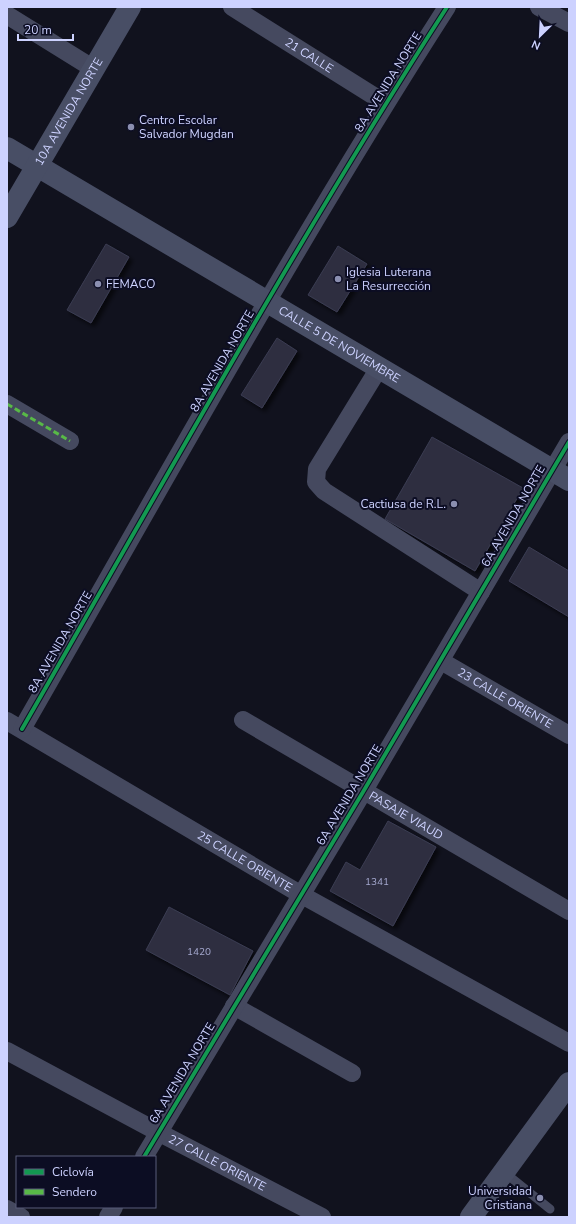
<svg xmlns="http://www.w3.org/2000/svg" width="576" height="1224" viewBox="0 0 576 1224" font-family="'Nunito Sans',sans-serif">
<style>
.building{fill:#2e2f40;stroke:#3b3c52;filter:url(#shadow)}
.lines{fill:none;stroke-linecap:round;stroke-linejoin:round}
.lane{stroke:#45495f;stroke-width:9}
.street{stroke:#45495f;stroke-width:18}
.secondary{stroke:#484e65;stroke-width:22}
.quiet{stroke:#58b947;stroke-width:3;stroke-dasharray:6 3;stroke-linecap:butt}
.cycleway-casing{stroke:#0c0d23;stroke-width:6}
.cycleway{stroke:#139951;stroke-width:4}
.poi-dot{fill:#8b8fb0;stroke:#0c0d23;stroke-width:1.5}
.labels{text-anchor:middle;stroke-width:4;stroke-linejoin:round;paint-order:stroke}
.number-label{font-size:10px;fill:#a5a9cf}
.street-label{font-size:12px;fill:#cdd2ff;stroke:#0c0d23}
.poi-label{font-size:12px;fill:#cdd2ff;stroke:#0c0d23;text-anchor:start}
</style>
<defs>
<filter id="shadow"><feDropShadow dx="3.5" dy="3.5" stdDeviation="2" flood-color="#0009"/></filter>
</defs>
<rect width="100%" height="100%" fill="#11121e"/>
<path class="building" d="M106 244 129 257 91 323 67 310Z
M338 246 367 264 337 312 308 295Z
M277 338 297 351 262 408 241 395Z
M432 437 523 488 475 571 385 519Z
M529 547 569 571V617L509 581Z
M388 821 436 847 393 926 330 891 346 862 360 870Z
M169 907 253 951 230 995 146 950Z"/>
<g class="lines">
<path class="lane" d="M504 1172 550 1209"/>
<g class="street">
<path id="s1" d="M232 7 385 103"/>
<path d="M539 7 569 23"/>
<path d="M7 15 94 69"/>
<path d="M379 368 317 469 316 482 324 491 481 592"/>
<path d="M7 404 70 441"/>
<path id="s2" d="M441 661 569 735"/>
<path id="s3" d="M243 720 569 911"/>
<path id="s4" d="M7 721 300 894 569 1043"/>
<path d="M22 729C161 487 296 242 447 7"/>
<path d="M234 1006 352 1073"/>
<path id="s5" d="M7 1051 158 1132 322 1217"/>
<path d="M144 1157 363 792 569 442"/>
<path d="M7 1209 21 1217"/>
<path d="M108 1217 114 1207"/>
</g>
<g class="secondary">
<path id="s6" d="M7 148 569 480"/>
<path id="s7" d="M7 217 130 7"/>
<path d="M471 1217 569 1083"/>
</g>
<path class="quiet" d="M7 404 70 441"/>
<g class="cycleway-casing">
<path id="cycleway" d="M22 729C161 487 296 242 447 7
M144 1157 363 792 569 442"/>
</g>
<use href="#cycleway" class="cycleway"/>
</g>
<g class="poi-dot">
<circle cx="131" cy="127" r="4"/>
<circle cx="338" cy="279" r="4"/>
<circle cx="98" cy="284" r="4"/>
<circle cx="454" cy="504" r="4"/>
<circle cx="540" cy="1198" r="4"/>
</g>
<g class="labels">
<g class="number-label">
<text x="377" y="885">1341</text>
<text x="199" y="955">1420</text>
</g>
<g class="street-label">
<text dy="4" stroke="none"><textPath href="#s1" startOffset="91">21 CALLE</textPath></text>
<text transform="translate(388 82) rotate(-58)" y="4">8A AVENIDA NORTE</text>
<text dy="4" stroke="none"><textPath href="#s7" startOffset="122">10A AVENIDA NORTE</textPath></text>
<text dy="4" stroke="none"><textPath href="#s6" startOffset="386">CALLE 5 DE NOVIEMBRE</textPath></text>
<text transform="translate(222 361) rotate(-60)" y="4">8A AVENIDA NORTE</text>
<text transform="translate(513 516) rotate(-60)" y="4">6A AVENIDA NORTE</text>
<text transform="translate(60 642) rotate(-60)" y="4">8A AVENIDA NORTE</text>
<text dy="4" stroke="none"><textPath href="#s2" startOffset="74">23 CALLE ORIENTE</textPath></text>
<text transform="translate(349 795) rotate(-59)" y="4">6A AVENIDA NORTE</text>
<text dy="4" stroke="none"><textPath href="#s3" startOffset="189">PASAJE VIAUD</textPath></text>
<text dy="4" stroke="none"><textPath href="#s4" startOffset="276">25 CALLE ORIENTE</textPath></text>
<text transform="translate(182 1073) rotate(-59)" y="4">6A AVENIDA NORTE</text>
<text dy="4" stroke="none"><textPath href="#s5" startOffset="238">27 CALLE ORIENTE</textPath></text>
</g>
<g class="poi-label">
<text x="139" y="124">Centro Escolar<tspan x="139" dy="14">Salvador Mugdan</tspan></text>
<text x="346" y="276">Iglesia Luterana<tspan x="346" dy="14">La Resurrección</tspan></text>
<text x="106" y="288">FEMACO</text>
<text x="446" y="508" text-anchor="end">Cactiusa de R.L.</text>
<text x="532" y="1195" text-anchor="end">Universidad<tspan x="532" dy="14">Cristiana</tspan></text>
</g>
</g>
<rect width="576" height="1224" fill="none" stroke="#cdd2ff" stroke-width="16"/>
<rect x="16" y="1156" width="140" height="52" fill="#0c0d23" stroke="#595c7b"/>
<rect x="24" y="1169" width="20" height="6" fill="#139951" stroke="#595c7b"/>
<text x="52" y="1176" font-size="12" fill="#cdd2ff">Ciclovía</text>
<rect x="24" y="1189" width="20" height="6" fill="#58b947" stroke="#595c7b"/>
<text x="52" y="1196" font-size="12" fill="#cdd2ff">Sendero</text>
<g transform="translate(540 36) rotate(204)" stroke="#0c0d23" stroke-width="3" paint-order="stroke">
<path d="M0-3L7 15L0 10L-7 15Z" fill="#cdd2ff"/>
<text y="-6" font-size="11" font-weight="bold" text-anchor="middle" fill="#cdd2ff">N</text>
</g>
<path d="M18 34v6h55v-6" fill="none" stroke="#cdd2ff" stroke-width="2"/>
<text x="24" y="34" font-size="12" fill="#cdd2ff" stroke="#0c0d23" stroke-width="3" paint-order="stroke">20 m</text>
</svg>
